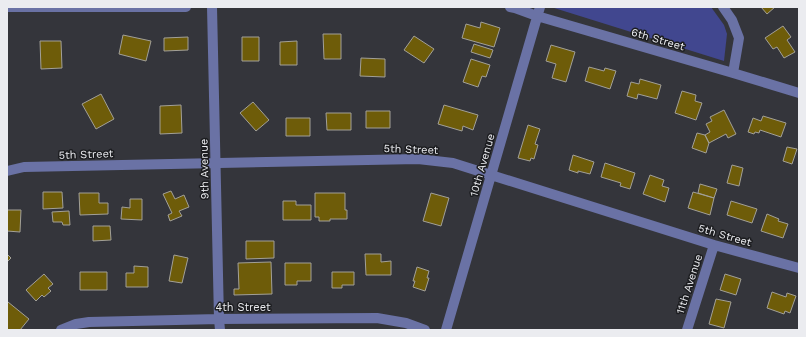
<svg xmlns="http://www.w3.org/2000/svg" width="806" height="337" viewBox="0 0 806 337" font-family="'Work Sans',sans-serif">
<style>
.green{fill:#41478f}
.building{fill:#6e5c09;stroke:#a2a098}
.lines{fill:none;stroke-linecap:round;stroke-linejoin:round}
.minor{stroke:#6a72a5;stroke-width:10}
.labels{text-anchor:middle;stroke-width:3;stroke-linejoin:round;paint-order:stroke}
.street-label{font-size:11px;fill:#ebecf0;stroke:#1c1d20}
</style>
<rect width="100%" height="100%" fill="#34353b"/>
<path class="green" d="M551 7H711L724 25 727 34 724 61Z"/>
<path class="building" d="M761 7H775L767 14Z
M481 22 500 28 494 47 462 38 466 24 480 28Z
M783 26 791 37 787 40 795 52 784 58 777 47 773 49 765 38Z
M323 34H341V59H324Z
M123 35 151 41 146 61 119 54Z
M414 36 434 49 424 63 404 50Z
M188 37V50L164 51V38Z
M242 37H259V61H242Z
M40 41H61L62 68 41 69Z
M297 41V65H280V42Z
M474 44 493 50 490 58 471 52Z
M551 45 575 52 566 82 552 78 556 64 546 61Z
M361 58 385 59V77L360 76Z
M471 59 490 65 486 77 482 76 478 87 463 82Z
M589 67 604 71 605 68 616 71 610 89 585 81Z
M640 79 661 85 657 99 638 94 637 99 627 96 631 82 639 84Z
M682 91 696 95 695 101 702 103 696 120 675 113Z
M101 94 114 119 96 129 82 104Z
M253 102 269 120 256 131 240 113Z
M181 105 182 133 160 134V106Z
M444 105 478 115 473 130 463 126 462 131 438 124Z
M724 110 736 134 728 138 726 134 709 143 705 135 710 132 706 124 712 121 710 117Z
M366 111H390V128H366Z
M326 113H351V130H327Z
M763 116 786 123 781 137 760 130 759 133 755 132 754 134 748 132 753 118 761 121Z
M286 118H310V136H286Z
M528 125 540 129 535 144 538 145 534 159 531 158 530 161 518 158Z
M697 133 705 135 709 143 706 153 692 148Z
M787 147 797 149 792 164 783 161Z
M573 155 594 162 590 174 578 171V173L569 170Z
M605 163 635 173 630 189 620 186 621 183 601 177Z
M732 165 743 168 739 186 727 183Z
M650 175 664 180 662 186 669 188 665 202 643 194Z
M700 184 717 189 714 198 698 193Z
M171 191 175 199 184 195 189 207 179 211 182 216 170 221 168 215 172 213 163 194Z
M43 192H62L63 208 43 209Z
M693 192 714 198 710 215 688 208Z
M79 193H99V203H108V214L80 215Z
M315 193H345V210H347V219H330V221H319V217H315Z
M431 193 449 198 441 226 423 221Z
M130 199H142V220L121 219 122 207 130 208Z
M283 201H296V205H311V220H283Z
M731 201 757 209 752 223 727 215Z
M7 210H21L20 232 7 231Z
M69 211 70 225H63L62 222H53L52 212Z
M767 214 779 219 778 221 788 224 783 238 761 231Z
M93 226H110L111 240 93 241Z
M246 241H274V258L246 259Z
M7 254 11 258 7 262Z
M365 254H381V262L391 261V275H366Z
M174 255 188 258 182 283 169 281Z
M271 262 272 294 234 295V289H239L238 263Z
M285 263H311V281H297V285H285Z
M134 266 148 267V287H126V273H134Z
M417 267 429 271 427 278H429L425 291 413 287 415 281H413Z
M80 272H107V290H80Z
M332 272H354V285H342V288H332Z
M44 274 53 284 48 288 51 291 44 297 42 295 36 301 26 290Z
M725 274 741 279 736 295 720 290Z
M772 292 786 297 787 293 796 296 790 313 785 311 784 314 767 308Z
M716 299 731 302 724 328 709 324Z
M8 302 29 319 20 330H7V303Z"/>
<g class="lines">
<path class="minor" d="M7 7H186
M212 7 219 319 220 330
M510 7 515 8 537 16 733 73 799 93
M723 7 732 20 739 38 733 73
M7 171 24 167 418 159 453 163 714 245 799 268
M61 330 76 324 89 322 219 319 377 318 406 323 425 330
M446 330 540 7
M687 330 714 245"/>
</g>
<g class="labels">
<g class="street-label">
<text transform="translate(658 39) rotate(16)" y="4">6th Street</text>
<text transform="translate(411 149) rotate(2)" y="4">5th Street</text>
<text transform="translate(86 154) rotate(-2)" y="4">5th Street</text>
<text transform="translate(482 165) rotate(-74)" y="4">10th Avenue</text>
<text transform="translate(204 169) rotate(-91)" y="4">9th Avenue</text>
<text transform="translate(725 235) rotate(16)" y="4">5th Street</text>
<text transform="translate(689 284) rotate(-72)" y="4">11th Avenue</text>
<text x="243" y="311">4th Street</text>
</g>
</g>
<rect width="806" height="337" fill="none" stroke="#ebecf0" stroke-width="16"/>
</svg>
